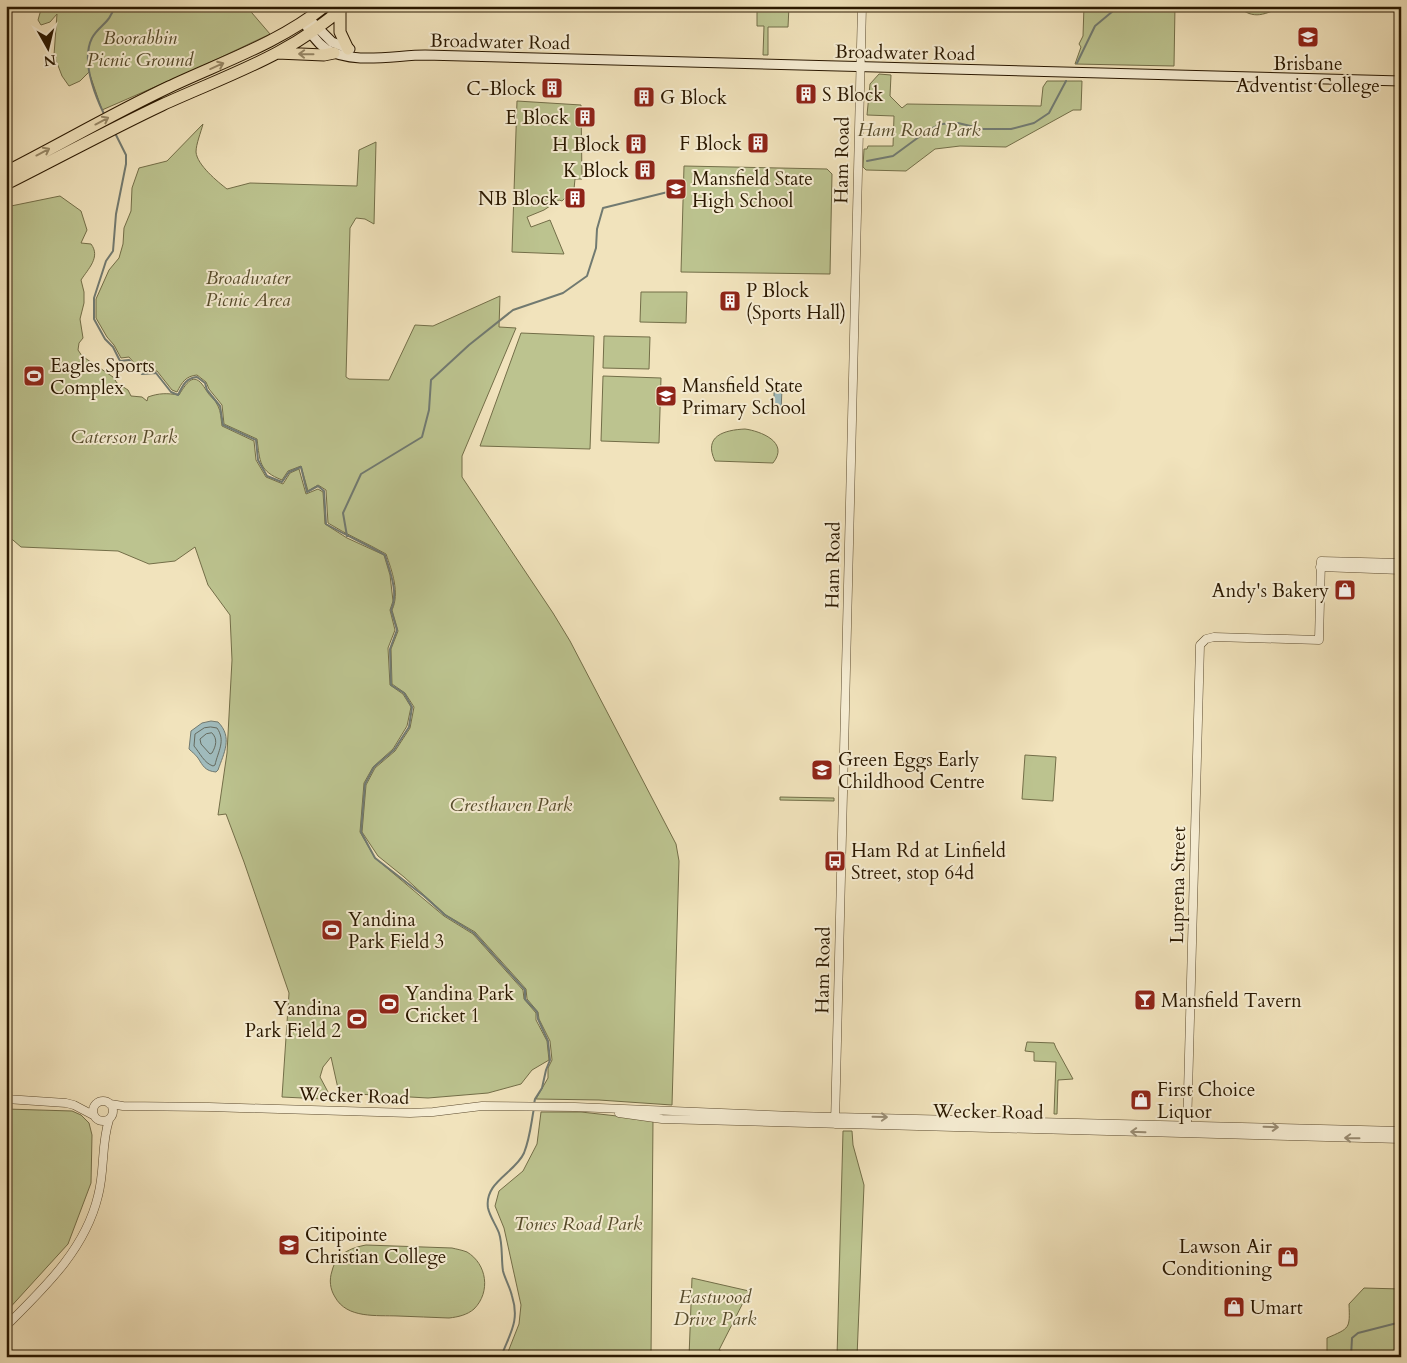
<svg xmlns="http://www.w3.org/2000/svg" width="1407" height="1363" viewBox="0 0 1407 1363" font-family="Cardo,serif">
<style>
.green{fill:#bcc38f;stroke:#736e48}
.water{fill:#a0bbbc;stroke:#717a71}
.lines{fill:none;stroke-linecap:round;stroke-linejoin:round}
.shore{stroke:#656a5e;stroke-width:1}
.stream{stroke:#717a71;stroke-width:2}
.tertiary-casing{stroke:#5c4b2f;stroke-width:9}
.secondary-casing{stroke:#2a1800;stroke-width:11}
.trunk-casing{stroke:#2a1800;stroke-width:13}
.tertiary{stroke:#f6edd3;stroke-width:8}
.secondary{stroke:#f6edd3;stroke-width:9}
.trunk{stroke:#f1e3bc;stroke-width:11}
.oneway{stroke:#978867}
.oneway2{stroke:#9a8d74}
.labels{text-anchor:middle;stroke-width:4;stroke-linejoin:round;paint-order:stroke}
.park-label{font-size:19px;font-style:italic;fill:#564b2b;stroke:#f6edd3}
.street-label{font-size:19px;fill:#2a1800;stroke:#f6edd3}
.poi-label{font-size:19px;fill:#2a1800;stroke:#f6edd3;text-anchor:start}
</style>
<rect width="100%" height="100%" fill="#f1e3bc"/>
<filter id="stains"><feTurbulence type="fractalNoise" baseFrequency=".004" numOctaves="4"/><feColorMatrix values="0 0 0 0 .2 0 0 0 0 .09 0 0 0 0 .02 0 0 0 .5 -.17"/></filter>
<radialGradient id="worn" r=".72"><stop offset=".6" stop-color="#630" stop-opacity="0"/><stop offset="1" stop-color="#630" stop-opacity=".3"/></radialGradient>
<path class="green" d="M42 6H246L270 34 196 69 102 110 89 72 80 81 69 86 62 76 54 55 57 14 50 22 41 25 38 20Z
M757 6H789L788 27H768V55H763L764 26H757Z
M1084 6H1175L1174 66 1075 64 1081 47 1079 44 1083 36Z
M1238 6H1283C1266 14 1253 21 1238 6Z
M879 74 891 75 890 96 902 108 907 104 1041 106 1043 87 1047 81H1082L1081 110H1073L1006 147 960 146 935 149 906 171 866 170 863 167 864 149H867L868 146H893L894 116 867 115 870 84Z
M517 101 581 105 582 179H575L574 189 562 201 559 200 544 210 527 217 531 227 550 220 564 254 512 252Z
M203 124C201 132 196 144 196 152 197 165 218 182 227 189L250 183 357 186 359 150 376 142 374 224 365 219 356 218 350 228 346 377 349 379 389 380 415 325 433 326 500 296 499 327 516 328 462 456V477L553 613 570 641 676 844 679 861 672 1105 599 1100 536 1099 548 1078V1068L552 1060 550 1041 539 1019 538 1012 527 999 526 989 475 932 446 915 404 877 378 856 362 832 366 785 375 768 395 751 410 728 414 707 405 693 392 684 391 649 398 631 392 610C400 593 392 571 386 554 367 543 347 535 328 523L326 490 318 485 308 491 301 466 288 471 282 480C259 471 260 462 257 439L224 424 222 405 209 389 206 382 197 375C186 376 182 382 177 392L172 390 157 371 142 372 129 357 121 358 114 345 107 337 96 318V299L109 270 119 258 123 244 124 228 131 211 132 188 139 168 167 161Z
M684 166 827 169 832 174 830 274 681 272Z
M60 196 81 211 87 230 81 243 91 244C101 257 88 269 81 280L84 292V303L80 319 83 338 79 343 78 350 82 356 113 377 117 383 128 390 131 396 142 397 147 401 148 397C159 393 167 393 179 395 188 380 195 371 206 390 209 396 216 400 218 406 221 411 221 420 222 426L254 441 256 460 266 477 283 484 290 473 299 469 306 494 318 489 323 492 325 524 347 538 384 555 390 575 393 601 390 610 395 630 388 648 390 685 403 694 411 707 407 726 393 749 373 767 364 783 360 832 375 858 444 916 473 934 523 990 524 999 536 1013V1020L547 1041 549 1060 532 1070 521 1084 488 1093 428 1098 339 1093 331 1057 323 1067 320 1077 328 1092 323 1099 282 1097 289 993 244 862 226 814 218 815 227 753 232 660 230 615 208 585 195 547 175 561 149 564 118 551 21 547 6 534V219L9 217 6 207Z
M641 292H687L686 323 640 322Z
M521 333 594 336 590 449 480 446Z
M604 336 650 337 649 369 603 368Z
M603 376 661 378 659 443 601 441Z
M745 429C760 431 790 442 773 463L715 461C703 436 724 430 745 429Z
M1025 755 1056 757 1053 801 1022 799Z
M780 797 834 798V801L780 800Z
M1027 1042 1054 1043 1056 1048 1073 1079 1058 1080 1057 1114H1054L1056 1062 1034 1061V1052L1025 1051Z
M6 1109 72 1111 81 1115 89 1123 92 1135 91 1183 68 1244 6 1312Z
M541 1112H581L653 1120 651 1357H506L519 1324 521 1305 504 1228 495 1206 499 1191 523 1171 537 1144Z
M843 1131H852L853 1145 864 1185 857 1357H837Z
M366 1245 452 1248C456 1249 462 1250 467 1252 487 1264 491 1292 474 1309 467 1315 458 1317 449 1318 432 1317 415 1317 398 1316 377 1315 347 1319 335 1297 330 1289 329 1280 332 1271 336 1254 350 1248 366 1245Z
M692 1278 749 1291 719 1350 732 1357H689Z
M1364 1288 1401 1289V1357H1327V1338C1350 1328 1350 1329 1349 1304Z"/>
<path class="water" d="M774 389H782L781 411H774Z
M211 721 218 722C233 737 224 753 218 770L216 772C205 771 203 766 198 758 195 754 192 752 189 749L191 731 202 723Z"/>
<g class="lines">
<path class="shore" d="M211 727 217 728C226 741 218 751 215 765L213 766C204 763 200 753 194 746L195 734 204 728Z
M212 733C218 739 216 746 212 753L210 754 201 744 200 739 206 734Z"/>
<path class="stream" d="M1077 63 1095 26 1119 6
M104 114C94 93 81 60 92 38 99 25 111 23 114 6
M115 133 126 155V164L116 214 113 251 106 261 94 298V319L105 339 113 347 120 361 129 360 142 374 156 373 171 392 178 395C183 385 186 378 197 377L205 383 207 390 220 406 223 425 256 440 258 460 267 476 282 482 289 472 301 467 307 492 318 486 324 491 326 524C345 535 366 544 385 555 390 572 399 593 391 610L397 630 390 649 391 685 404 693 412 707 409 727 394 750 374 767 365 784 361 832 375 858 424 896 445 915 474 933 525 990V999L537 1012 538 1019 548 1041 550 1060 546 1070 542 1088 535 1099 534 1104
M867 161 893 156 927 131 941 124 958 123 983 129H1011L1034 123 1049 113 1066 81
M347 536 343 513 361 474 422 437 429 410 431 380 469 345 513 310 563 293 587 276 596 248 597 229 603 208 684 188
M501 1357C510 1333 520 1321 512 1296 510 1287 505 1279 503 1271 501 1258 503 1245 499 1233 496 1225 490 1217 488 1208 484 1182 515 1173 524 1153 530 1138 531 1124 534 1108
M1351 1357 1352 1338 1358 1333 1401 1322"/>
<g class="tertiary-casing">
<path id="tertiary" d="M1320 567 1401 570
M6 1099 66 1103 74 1105 93 1115
M93 1111a10 10 0 1 1 20 0a10 10 0 1 1-20 0Z
M110 1104 123 1106 209 1107 410 1113 433 1112 482 1106 575 1107 794 1116 1401 1131
M619 1113 662 1119 1401 1139
M835 1124 862 6
M1187 1130 1200 645 1206 639 1214 637 1319 640 1321 561 1401 563
M6 1326C44 1288 85 1250 98 1196 105 1170 101 1144 109 1120"/>
</g>
<g class="secondary-casing">
<path id="secondary" d="M309 19 332 42 350 49
M304 22C310 32 316 42 326 49 352 65 396 55 425 55L1401 81"/>
</g>
<g class="trunk-casing">
<path id="trunk" d="M340 10V32L348 49
M277 53 324 55 334 53
M6 172C61 144 114 113 169 87 222 62 279 43 325 6
M6 184C58 158 109 130 162 105 225 76 292 55 344 6"/>
</g>
<use href="#tertiary" class="tertiary"/>
<use href="#secondary" class="secondary"/>
<use href="#trunk" class="trunk"/>
</g>
<defs><path id="oneway-shaft" d="M-6 0H5M1.5-3L5.5 0L1.5 3" fill="none" stroke-width="1.6" stroke-linecap="round" stroke-linejoin="round" transform="scale(1.25)"/></defs>
<g class="oneway">
<use href="#oneway-shaft" transform="translate(306 54) rotate(-179)"/>
<use href="#oneway-shaft" transform="translate(217 66) rotate(-24)"/>
<use href="#oneway-shaft" transform="translate(102 121) rotate(-28)"/>
<use href="#oneway-shaft" transform="translate(43 152) rotate(-28)"/>
</g>
<g class="oneway2">
<use href="#oneway-shaft" transform="translate(880 1117) rotate(1)"/>
<use href="#oneway-shaft" transform="translate(1271 1127) rotate(2)"/>
<use href="#oneway-shaft" transform="translate(1138 1132) rotate(-178)"/>
<use href="#oneway-shaft" transform="translate(1352 1138) rotate(-179)"/>
</g>
<defs>
<g id="school-square" transform="scale(1.125)"><rect x="-9" y="-9" width="18" height="18" rx="4" fill="#8f2418" stroke="#f6edd3"/><path d="M0-5L7-2L0 1L-7-2ZM-4 1L0 2.5L4 1V4Q0 6-4 4Z" fill="#fff"/></g>
<g id="building-square" transform="scale(1.125)"><rect x="-9" y="-9" width="18" height="18" rx="4" fill="#8f2418" stroke="#f6edd3"/><path d="M-4-6H4V6H1V3H-1V6H-4ZM-2.5-4.3h1.7v1.8h-1.7ZM.8-4.3h1.7v1.8H.8ZM-2.5-1h1.7V.8h-1.7ZM.8-1h1.7V.8H.8Z" fill="#fff"/></g>
<g id="stadium-square" transform="scale(1.125)"><rect x="-9" y="-9" width="18" height="18" rx="4" fill="#8f2418" stroke="#f6edd3"/><path d="M0-5a6.5 5 0 1 0 0 10a6.5 5 0 1 0 0-10ZM-3.5-1.8h7v3.6h-7Z" fill="#fff"/></g>
<g id="shop-square" transform="scale(1.125)"><rect x="-9" y="-9" width="18" height="18" rx="4" fill="#8f2418" stroke="#f6edd3"/><path d="M-5-2.5h2.3a2.7 3.5 0 0 1 5.4 0H5L5.5 6h-11ZM-1.5-2.5h3a1.5 2.3 0 0 0-3 0Z" fill="#fff"/></g>
<g id="bus-square" transform="scale(1.125)"><rect x="-9" y="-9" width="18" height="18" rx="4" fill="#8f2418" stroke="#f6edd3"/><path d="M-5-6H5V4H4V6H2V4H-2V6H-4V4H-5ZM-3.5-4V0h7V-4ZM-3.5 1.2v1.5H-2V1.2ZM2 1.2v1.5H3.5V1.2Z" fill="#fff"/></g>
<g id="bar-square" transform="scale(1.125)"><rect x="-9" y="-9" width="18" height="18" rx="4" fill="#8f2418" stroke="#f6edd3"/><path d="M-6-5H6L.8 .8V4.5H3.5V6h-7V4.5H-.8V.8Z" fill="#fff"/></g>
</defs>
<g fill-rule="evenodd">
<use href="#school-square" x="1308" y="37"/>
<use href="#building-square" x="552" y="88"/>
<use href="#building-square" x="806" y="94"/>
<use href="#building-square" x="644" y="97"/>
<use href="#building-square" x="585" y="117"/>
<use href="#building-square" x="758" y="143"/>
<use href="#building-square" x="636" y="144"/>
<use href="#building-square" x="645" y="170"/>
<use href="#school-square" x="676" y="189"/>
<use href="#building-square" x="575" y="198"/>
<use href="#building-square" x="730" y="301"/>
<use href="#stadium-square" x="34" y="376"/>
<use href="#school-square" x="666" y="396"/>
<use href="#shop-square" x="1345" y="590"/>
<use href="#school-square" x="822" y="770"/>
<use href="#bus-square" x="835" y="861"/>
<use href="#stadium-square" x="332" y="930"/>
<use href="#bar-square" x="1145" y="1000"/>
<use href="#stadium-square" x="389" y="1004"/>
<use href="#stadium-square" x="357" y="1019"/>
<use href="#shop-square" x="1141" y="1100"/>
<use href="#school-square" x="289" y="1245"/>
<use href="#shop-square" x="1288" y="1257"/>
<use href="#shop-square" x="1234" y="1307"/>
</g>
<g class="labels">
<g class="park-label">
<text x="140" y="44">Boorabbin<tspan x="140" dy="22">Picnic Ground</tspan></text>
<text x="919" y="136">Ham Road Park</text>
<text x="248" y="284">Broadwater<tspan x="248" dy="22">Picnic Area</tspan></text>
<text x="124" y="443">Caterson Park</text>
<text x="511" y="811">Cresthaven Park</text>
<text x="578" y="1230">Tones Road Park</text>
<text x="715" y="1303">Eastwood<tspan x="715" dy="22">Drive Park</tspan></text>
</g>
<g class="street-label">
<text transform="translate(500 41) rotate(1)" y="7">Broadwater Road</text>
<text transform="translate(905 52) rotate(1)" y="7">Broadwater Road</text>
<text transform="translate(841 160) rotate(-89)" y="7">Ham Road</text>
<text transform="translate(832 565) rotate(-89)" y="7">Ham Road</text>
<text transform="translate(1177 885) rotate(-89)" y="7">Luprena Street</text>
<text transform="translate(822 970) rotate(-89)" y="7">Ham Road</text>
<text transform="translate(354 1095) rotate(2)" y="7">Wecker Road</text>
<text transform="translate(988 1111) rotate(1)" y="7">Wecker Road</text>
</g>
<g class="poi-label">
<text x="1308" y="70" text-anchor="middle">Brisbane<tspan x="1308" dy="22">Adventist College</tspan></text>
<text x="536" y="95" text-anchor="end">C-Block</text>
<text x="822" y="101">S Block</text>
<text x="660" y="104">G Block</text>
<text x="569" y="124" text-anchor="end">E Block</text>
<text x="742" y="150" text-anchor="end">F Block</text>
<text x="620" y="151" text-anchor="end">H Block</text>
<text x="629" y="177" text-anchor="end">K Block</text>
<text x="692" y="185">Mansfield State<tspan x="692" dy="22">High School</tspan></text>
<text x="559" y="205" text-anchor="end">NB Block</text>
<text x="746" y="297">P Block<tspan x="746" dy="22">(Sports Hall)</tspan></text>
<text x="50" y="372">Eagles Sports<tspan x="50" dy="22">Complex</tspan></text>
<text x="682" y="392">Mansfield State<tspan x="682" dy="22">Primary School</tspan></text>
<text x="1329" y="597" text-anchor="end">Andy's Bakery</text>
<text x="838" y="766">Green Eggs Early<tspan x="838" dy="22">Childhood Centre</tspan></text>
<text x="851" y="857">Ham Rd at Linfield<tspan x="851" dy="22">Street, stop 64d</tspan></text>
<text x="348" y="926">Yandina<tspan x="348" dy="22">Park Field 3</tspan></text>
<text x="405" y="1000">Yandina Park<tspan x="405" dy="22">Cricket 1</tspan></text>
<text x="1161" y="1007">Mansfield Tavern</text>
<text x="341" y="1015" text-anchor="end">Yandina<tspan x="341" dy="22">Park Field 2</tspan></text>
<text x="1157" y="1096">First Choice<tspan x="1157" dy="22">Liquor</tspan></text>
<text x="305" y="1241">Citipointe<tspan x="305" dy="22">Christian College</tspan></text>
<text x="1272" y="1253" text-anchor="end">Lawson Air<tspan x="1272" dy="22">Conditioning</tspan></text>
<text x="1250" y="1314">Umart</text>
</g>
</g>
<rect width="1407" height="1363" fill="none" stroke="#f1e3bc" stroke-width="25"/>
<rect x="8" y="8" width="1392" height="1348" fill="none" stroke="#2a1800" stroke-width="2.5"/>
<rect x="12" y="12" width="1382" height="1338" fill="none" stroke="#2a1800"/>
<g transform="translate(48 48) rotate(172)" stroke="#f6edd3" stroke-width="4" paint-order="stroke">
<path d="M0-4L9 19L0 12L-9 19Z" fill="#2a1800"/>
<text y="-8" font-size="14" font-weight="bold" text-anchor="middle" fill="#2a1800">N</text>
</g>
<rect width="100%" height="100%" filter="url(#stains)"/>
<rect width="100%" height="100%" fill="url(#worn)"/>
</svg>
